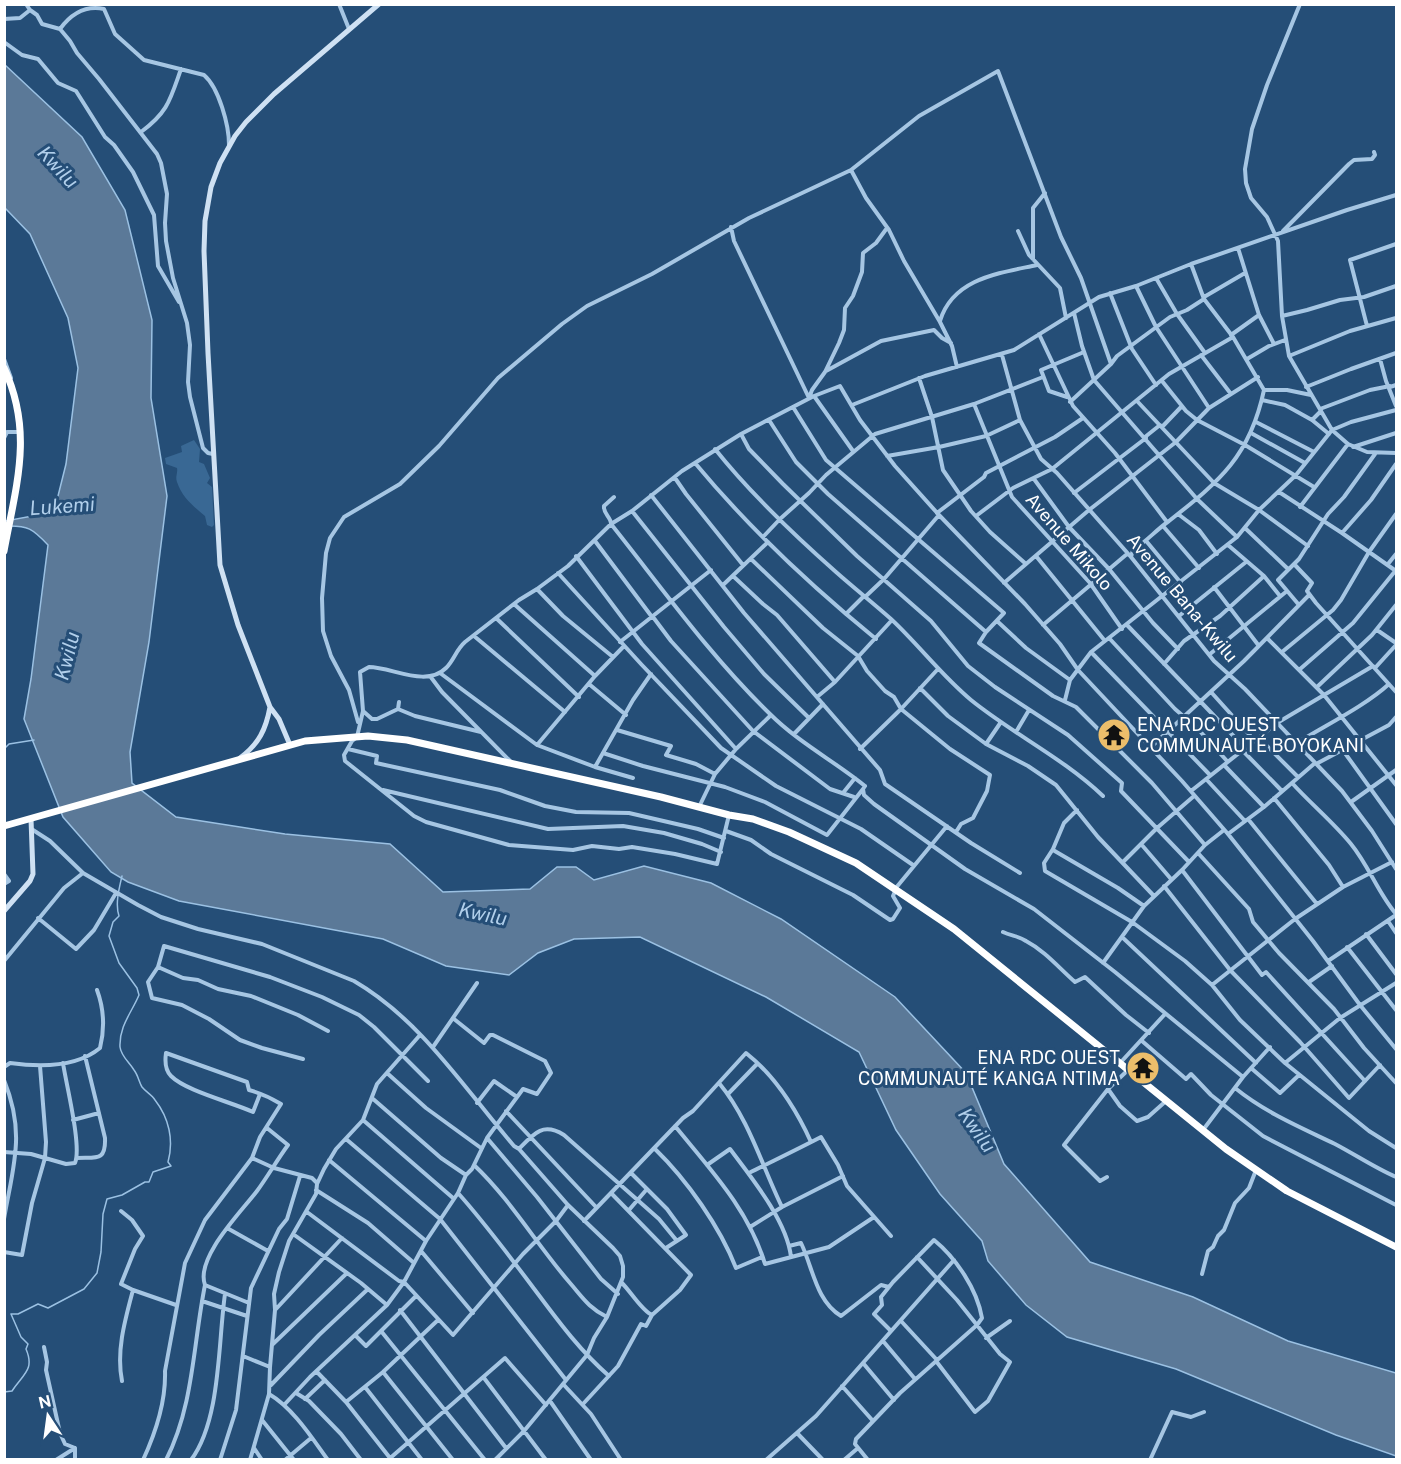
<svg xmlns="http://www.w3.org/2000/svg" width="1401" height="1464" viewBox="0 0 1401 1464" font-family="'Public Sans',sans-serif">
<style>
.green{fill:#396894}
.water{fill:#5b7998;stroke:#9bc1e3;stroke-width:1.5}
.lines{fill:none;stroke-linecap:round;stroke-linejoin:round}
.stream{stroke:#9bc1e3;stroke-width:1.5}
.street{stroke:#a6c6e3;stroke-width:4}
.secondary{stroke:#cfe1f3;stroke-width:5}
.highway{stroke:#fff;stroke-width:7}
.labels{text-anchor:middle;stroke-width:6;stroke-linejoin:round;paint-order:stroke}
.street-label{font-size:18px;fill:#fff;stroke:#254e77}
.poi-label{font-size:18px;fill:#fff;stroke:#254e77;text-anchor:start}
.water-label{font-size:20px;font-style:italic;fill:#b1cfeb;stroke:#254e77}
</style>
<rect width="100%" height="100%" fill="#254e77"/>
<path class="green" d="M194 440 200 449 199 462 204 464 210 478 207 483 212 487 214 525 212 527 207 525 205 516C192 505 182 497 177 482 175 477 178 473 177 468L166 464 165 458 182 452 181 446Z"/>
<path class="water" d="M4 64 82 137 125 210 152 320 151 398 167 496 149 642 130 752 132 783 176 817 285 834 390 844 443 892 530 889 557 867H576L594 880 644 866 711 883 781 919 895 997 966 1073 1004 1164 1090 1262 1193 1297 1288 1341 1396 1373V1456L1336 1435 1176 1369 1067 1337 1026 1305 988 1261 982 1241 940 1194 896 1130 859 1052 766 997 640 937 574 939 538 953 509 975 446 966 383 939 179 901 128 882 111 872 63 817 24 719 31 679 48 545C33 529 28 525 5 526V521L54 512 66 464 78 368 68 318 30 234 5 208Z"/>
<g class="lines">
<path class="stream" d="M4 749 9 744 34 740
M4 1392 12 1391C23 1374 35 1370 26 1349L28 1344 21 1337 11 1314H18L38 1304 48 1308 84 1289 97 1273 101 1252 103 1214 107 1199 122 1195 145 1182H149L153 1172 171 1166 168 1162C174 1140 169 1118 155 1100 152 1095 146 1092 142 1087 139 1082 138 1075 134 1070 129 1062 121 1056 120 1047 119 1026 132 1012 139 995L137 988 119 963 109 936 113 922 119 916C115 904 119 889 122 876"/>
<path class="street" d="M26 4 30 10 37 15 42 24 60 29 70 41 77 53 99 79 157 154 161 163 167 194 165 223 166 241 173 278 187 323 190 345 188 382 190 397 203 448 208 453 213 454
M339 4 349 29
M1300 4 1267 85 1252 129 1245 169 1246 183 1251 198 1267 217 1278 241 1282 316 1289 356 1332 430 1348 444 1367 452 1396 453
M4 19 20 18 30 10
M60 29C71 14 85 5 104 9L115 34 144 60 204 75C219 88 229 125 229 145
M4 42 22 55 38 59 58 83 76 91 105 137 114 145 133 172 154 215 158 266 179 302
M141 132C168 112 170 100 181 69
M851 170 866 198 889 230 904 261 940 322 952 346 957 367
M731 227 734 241 809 398
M1018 231 1029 255 1060 288 1066 318
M1283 231 1349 164 1354 160 1372 159 1375 155 1374 152
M1238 248 1259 315 1274 344
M1033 259V208L1045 193
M1156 278 1177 314 1205 353
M1136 286 1156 327 1209 408
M1110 293 1132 349 1156 385
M1204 297 1245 273
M1074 313 1082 346 1094 380 1197 499 1237 537
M1282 316 1307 310 1340 300 1364 297 1396 286
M940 321C953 278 1000 273 1037 265
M1367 326 1350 260 1396 244
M1039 334 1073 406 1115 453 1167 522
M1231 335 1259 315
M1002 355 1020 420 1041 459 1057 473 1131 557 1214 661 1245 689 1342 791 1372 831 1396 869
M1201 355 1231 394
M1289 356 1350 331 1396 318
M4 359 11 378
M1247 359 1269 346 1285 340
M1380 359 1386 381 1396 406
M826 371 881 341 934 330 942 338 951 343
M919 378 932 417 943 470 971 511 990 532 1026 564
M1162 381 1186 411 1197 420 1245 445 1314 487
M1306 387 1351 369 1396 353
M1390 387 1396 385
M1264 390H1287L1311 395
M814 396 853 451
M1067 397 1049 391 1041 370 1084 352
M809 398 812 390 825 372 839 343 844 330 845 308 853 296 862 272 863 253 876 243 887 228
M1262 400 1285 405 1312 420 1329 434
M1137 401 1214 483 1259 510 1308 546
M1070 402 1111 364 1117 356 1170 317 1187 310 1204 299
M974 404 1012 497 1090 583 1122 629
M852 405 925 376 1014 350 1099 297 1136 286 1191 264 1347 210 1396 195
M793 407 826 460 1004 613 986 632 979 643 1053 696 1076 707 1152 783 1205 845
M1320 409 1370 390 1390 386
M769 420 796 462 828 494 986 632
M1312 420 1321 411
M1256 422 1314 452
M1162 427 1182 406
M1251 433 1305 463
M741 434 749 449 783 484 857 556 931 621 968 666 995 687 1068 735 1122 783 1121 791 1189 862
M1145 437 1160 425
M4 438 7 432H21
M1353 447 1396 433
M715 449C750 493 793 534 836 572 854 588 873 603 891 619 919 645 941 675 971 700 1013 734 1063 758 1103 796
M887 456 939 447 986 436 1020 420
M695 463C749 528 811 586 876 639
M675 478 686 494 743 565
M1034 479 1069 527 1109 569 1153 623 1178 649
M1279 492 1342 533 1396 571
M1074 493 1146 438
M651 495 744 613 880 770 885 784 971 843 1020 873
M614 497 604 506C603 514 611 517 611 524 662 588 711 657 770 714 798 742 834 761 865 786
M1300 507 1348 444
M632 511 724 627 764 674 808 717
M937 513 984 477 986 473 1055 437 1083 418
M1178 514 1199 530 1217 554
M976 516 1013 488 1052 469 1169 374 1233 337
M1163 526 1199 568
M1245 528 1288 569
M1342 533 1371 500 1396 464
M763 537 780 519 809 493 826 475 875 434 974 404 1043 377
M595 541 652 617
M1147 542 1181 583
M1228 545 1264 576 1280 596
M576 556 642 644 736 749
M1036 556 1105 641
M1131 557 1133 550C1146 542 1156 530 1169 521 1220 481 1250 456 1264 390L1233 337 1204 299 1191 264
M751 559 823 628 858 656 867 671 885 691 894 697 901 709 950 749 990 775 987 791 973 818 961 824 956 832
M1294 564 1312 583 1307 591 1316 603 1396 692
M1388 564 1396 554
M558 573 641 664 721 748 776 786 861 829 913 865
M733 576 763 604 777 615 835 682
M1004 583 1089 510 1176 442 1209 408 1258 377
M723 585 768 542
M1214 587 1259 646
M537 589 563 616 613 657
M865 597 884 579 939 515
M514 604 595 676
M1299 605 1278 580 1299 559 1328 514 1344 497 1375 454
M846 614 864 596
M1179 616 1246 562
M653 617 671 641 753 731 830 789 854 797
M496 618 579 697
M997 621 1026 648 1070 680
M1043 625 1127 554
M1127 625 1245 748
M1377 630 1396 643
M474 636 565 712
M1109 638 1175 709 1197 728 1227 761
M1267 638 1324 695 1396 785
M620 642 711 570
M1091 652 1210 775
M1282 652 1333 610 1341 600 1369 552 1396 514
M1210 654 1287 591
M1164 664 1184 641 1220 616 1264 576
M1375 668 1396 645
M1299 670 1353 623 1396 570
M440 673 537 745 595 767 633 778
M430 676 442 692 511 762
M589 684 626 715
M1317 687 1372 635 1396 605
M920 688 948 716 986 744 1028 766 1056 785 1098 837 1154 896
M1211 692 1255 741
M1324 695 1373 666
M817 697 835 682 892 620
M1065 700 1070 680 1091 652 1237 537 1259 510 1296 475 1332 430 1351 422 1396 410
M398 709 415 716 481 732
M363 711 372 719H377L398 709 399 702
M358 722 349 690 331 656 323 631 322 598 326 553 330 538 344 517 400 484 439 446 498 378 562 324 587 306 652 274 749 218 851 170 919 116 998 71 1061 237 1081 278 1111 364
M617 730 671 746 666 755 696 764 715 774
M1016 732 1029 710
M794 734 823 704
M1259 738 1298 777
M1297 743C1326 725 1365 706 1389 684
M986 744 1001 722
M537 745 595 676 624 646
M1151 747 1244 661 1309 595
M348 749 377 756 376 763 500 790 545 806 576 812 629 813 698 829 724 838
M860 749 901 709 938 669
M1342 749 1396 824
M1242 750 1282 791
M603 753 643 766 725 787 765 802 827 835 863 789
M1316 764 1389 725 1396 717
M1224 765 1264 807
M595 767 633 700 651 674
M1206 779 1245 821
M1292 783C1311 804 1333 822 1351 844 1369 866 1378 893 1396 914
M865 786 863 789 864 795 874 804 965 869 1034 909 1115 972 1243 1077
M383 790 548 829 623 826 664 833 702 844 721 852
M1191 791 1277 723 1324 695
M843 793 855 778
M1274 798 1329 865 1343 887
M1351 802 1396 770
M699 807 715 774 736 749 771 715
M1077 810 1064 823 1053 849 1044 863 1045 871 1132 922 1185 961 1212 985 1240 1020 1285 1063 1369 1131 1396 1148
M729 815 717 864 675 854 632 847 619 849 592 846 573 850 509 845 426 822 414 816 345 761 344 755 352 741 357 737 363 711 360 672 369 667C392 667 426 688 446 668 454 660 456 650 465 642L519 600 537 589 568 566 611 524 632 511 682 471 741 434 814 396 840 386 860 420 895 466 939 515 1025 604 1060 644 1078 670 1182 781 1228 834 1313 941 1360 1005 1396 1049
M1248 819 1317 904
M33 830 50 841 83 873 138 905 161 917 198 929 262 944 354 981C421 1020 464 1088 514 1146L519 1149 568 1205 613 1248 620 1256 623 1266V1277L607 1317 594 1338 587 1355 524 1431 495 1460
M726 831 751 840 771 854 853 895 890 920 893 919 900 908 893 896 896 889
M1228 834 1264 807 1315 763
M1141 844 1171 879
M1053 850 1118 888 1144 906
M1198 853 1249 909 1253 922 1279 953 1334 1009 1364 1048 1396 1083
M1123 862 1157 828 1194 796
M1182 870 1262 975 1266 972 1365 1081
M4 874 9 881 4 884
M1164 886 1230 970 1300 1042 1349 1098 1380 1065
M895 889 947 826
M38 918 76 949 94 930 116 893
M1388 921 1396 933
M1003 932C1011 936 1019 936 1026 941 1045 951 1059 968 1075 982L1085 977 1126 1015 1149 1033
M1366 934 1396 974
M1122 937 1256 1063
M1347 947 1396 1010
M4 961 64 888 83 873
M1328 961 1396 915
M1103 963 1144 906 1182 870 1205 845 1224 830
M158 967 183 978 198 980 218 989 251 996 298 1015 328 1031
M1309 982 1332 966
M1212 985 1295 919 1343 887 1392 862
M1142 1041 1186 1079 1191 1074 1211 1095 1263 1136 1396 1205
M433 1047 477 983
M303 1059 262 1048 240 1040 209 1019 182 1005 152 998 148 982 158 967 164 946 270 977 322 997 359 1015 374 1027 428 1081
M1121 1062 1165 1014
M1285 1063 1340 1018 1396 983
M4 1067 10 1063C39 1067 76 1068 100 1048 105 1028 104 1009 97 990
M1251 1068 1280 1093 1299 1075
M387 1073 426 1108 481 1148
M4 1080C26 1134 13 1166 4 1219
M719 1083C749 1119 762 1166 782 1207
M1235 1088C1266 1113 1300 1127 1335 1144 1356 1155 1375 1168 1396 1177
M1108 1089 1120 1106 1137 1121 1148 1117 1166 1101
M728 1094 757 1064
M372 1098 441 1158 466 1175
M477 1103 494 1081 517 1097
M506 1111 596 1207
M73 1120 99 1113
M363 1120 453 1198
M675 1126C710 1169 749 1210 765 1264L829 1247 874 1217
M1203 1130 1243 1077 1270 1047
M487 1138 537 1197 601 1279 618 1294
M346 1139 440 1219 566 1380
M519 1149C534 1133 543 1122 564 1135L659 1219 677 1241
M655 1149C687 1180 720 1227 736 1268L762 1257
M4 1152 31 1154 66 1164 75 1163C82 1146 66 1084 63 1063
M77 1158C96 1157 106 1162 105 1138L85 1056
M252 1158 274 1168 312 1178 317 1183
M329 1160 426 1241
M474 1165C511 1200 537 1245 570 1283 583 1298 589 1308 607 1317
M707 1165 730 1149C751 1177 787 1221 791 1257
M631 1173 667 1209 686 1235 666 1248
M749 1173C773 1161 798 1149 821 1137L838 1165 847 1186 891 1236
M1107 1177 1100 1181 1064 1145 1108 1089 1128 1070
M316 1190 368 1223 414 1263
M458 1193C484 1222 508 1254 532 1286 556 1318 578 1349 609 1376
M629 1210 647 1189
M121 1211 132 1220 143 1236 135 1249 121 1284 133 1290 176 1305
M307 1212 399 1281 404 1282 453 1335 523 1254 556 1221 568 1205
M584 1221 683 1118 693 1111 746 1053C775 1076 796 1109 811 1142
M750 1227 782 1207 843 1176
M227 1228 268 1251
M293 1234 361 1283 387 1305
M789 1246 801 1243C813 1268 816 1301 841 1316L881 1285 889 1287
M421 1251 473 1313
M4 1252 22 1255 32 1203 45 1158 46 1142 40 1066
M917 1257 957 1300 1000 1354 1010 1362 988 1401 975 1412 936 1361
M1202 1274 1208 1251 1213 1247 1218 1236 1224 1230 1235 1203 1249 1188 1256 1170
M622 1283C631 1292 642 1311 652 1315
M205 1285 249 1303
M202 1301 247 1316
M276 1309 342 1238
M400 1310 506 1448
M901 1321 937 1360
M381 1331 485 1460
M355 1335 366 1346 416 1296
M986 1338 1010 1321
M883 1341 915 1379
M273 1344 347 1273
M44 1347 47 1362 46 1370 60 1433 65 1444 75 1448
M243 1356 270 1367
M863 1363 894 1400
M317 1372 346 1402 390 1458
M383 1372 453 1460
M484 1378 546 1460
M122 1381C116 1351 125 1320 133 1290
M563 1384 591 1414 621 1460
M271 1385 319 1335 368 1289
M842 1386 873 1421
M365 1387 422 1460
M296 1393 309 1401 341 1434 361 1460
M269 1394C293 1408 312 1438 328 1460
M305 1399 325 1380
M550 1401 591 1460
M346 1402 383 1372 438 1320
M583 1404 618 1366 641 1324 646 1326 652 1315 680 1290 691 1275 611 1193
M284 1405 310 1377 387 1305 404 1282 426 1241 458 1193 466 1175 472 1169 487 1138 523 1089 537 1094 551 1073 545 1061 493 1035H490L484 1043 454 1019
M262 1420 294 1460
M797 1433 823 1460
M254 1448 262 1460
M56 1460 75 1448
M75 1460V1448
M143 1460C156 1432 166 1402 165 1371L185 1263 205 1220 252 1158 260 1137 281 1104C271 1098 260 1093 249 1090L247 1082 166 1053C165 1060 165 1070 171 1076 186 1091 231 1102 253 1112L260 1094
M166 1460C194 1405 193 1344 205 1285 195 1258 241 1212 257 1191 268 1176 277 1160 288 1145L267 1128
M191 1460C221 1420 218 1342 225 1294
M220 1460 236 1410 251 1288 279 1229 287 1219 300 1176
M250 1460 269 1394 270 1367 275 1310 274 1294 279 1272 289 1241 316 1194 317 1184 324 1169 336 1149 363 1120 377 1084 420 1035
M285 1460 311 1438
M388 1460 505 1358 546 1405
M766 1460 816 1416 954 1260
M844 1460 858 1448
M868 1460 855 1444 856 1439 900 1393 977 1325 982 1318C977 1289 956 1258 934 1240L893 1282 881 1297 882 1305 874 1314 891 1331
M1150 1460 1172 1412 1191 1417 1204 1412"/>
<path class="secondary" d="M290 745 279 719 270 707 238 625 220 565 208 353 204 251 205 221 211 187 220 163 235 136 246 122 274 94 379 4
M240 758C259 744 266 729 270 707
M4 911 30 881 33 874 31 819"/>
<path class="highway" d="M4 368C34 432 16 486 4 551
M4 826 305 741 368 736 407 740 661 797 729 815 753 819 789 832 856 863 954 929 1226 1149 1287 1191 1396 1247"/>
</g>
<defs>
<g id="temple-disc" transform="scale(1.725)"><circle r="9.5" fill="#ecbe6b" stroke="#254e77"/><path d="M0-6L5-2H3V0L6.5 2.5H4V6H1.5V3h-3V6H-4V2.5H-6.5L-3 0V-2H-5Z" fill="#111"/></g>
</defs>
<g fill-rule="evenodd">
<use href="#temple-disc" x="1114" y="735"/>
<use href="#temple-disc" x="1143" y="1068"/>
</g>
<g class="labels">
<g class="street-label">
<text transform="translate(1069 542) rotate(49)" y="6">Avenue Mikolo</text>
<text transform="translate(1182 598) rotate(50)" y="6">Avenue Bana-Kwilu</text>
</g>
<g class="poi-label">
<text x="1137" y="731">ENA RDC OUEST<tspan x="1137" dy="21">COMMUNAUTÉ BOYOKANI</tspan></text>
<text x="1120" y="1064" text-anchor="end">ENA RDC OUEST<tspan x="1120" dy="21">COMMUNAUTÉ KANGA NTIMA</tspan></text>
</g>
<g class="water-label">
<text transform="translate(58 167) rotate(47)" y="7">Kwilu</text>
<text transform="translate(62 506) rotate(-4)" y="7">Lukemi</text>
<text transform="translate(67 656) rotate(-76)" y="7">Kwilu</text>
<text transform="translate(483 914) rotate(12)" y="7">Kwilu</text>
<text transform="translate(977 1130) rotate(55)" y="7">Kwilu</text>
</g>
</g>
<rect width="1401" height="1464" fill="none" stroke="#ffffff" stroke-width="12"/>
<g transform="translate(48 1416) rotate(347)" stroke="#254e77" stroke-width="4.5" paint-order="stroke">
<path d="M0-4.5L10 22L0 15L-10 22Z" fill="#ffffff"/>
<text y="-9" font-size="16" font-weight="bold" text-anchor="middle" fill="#ffffff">N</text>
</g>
</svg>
